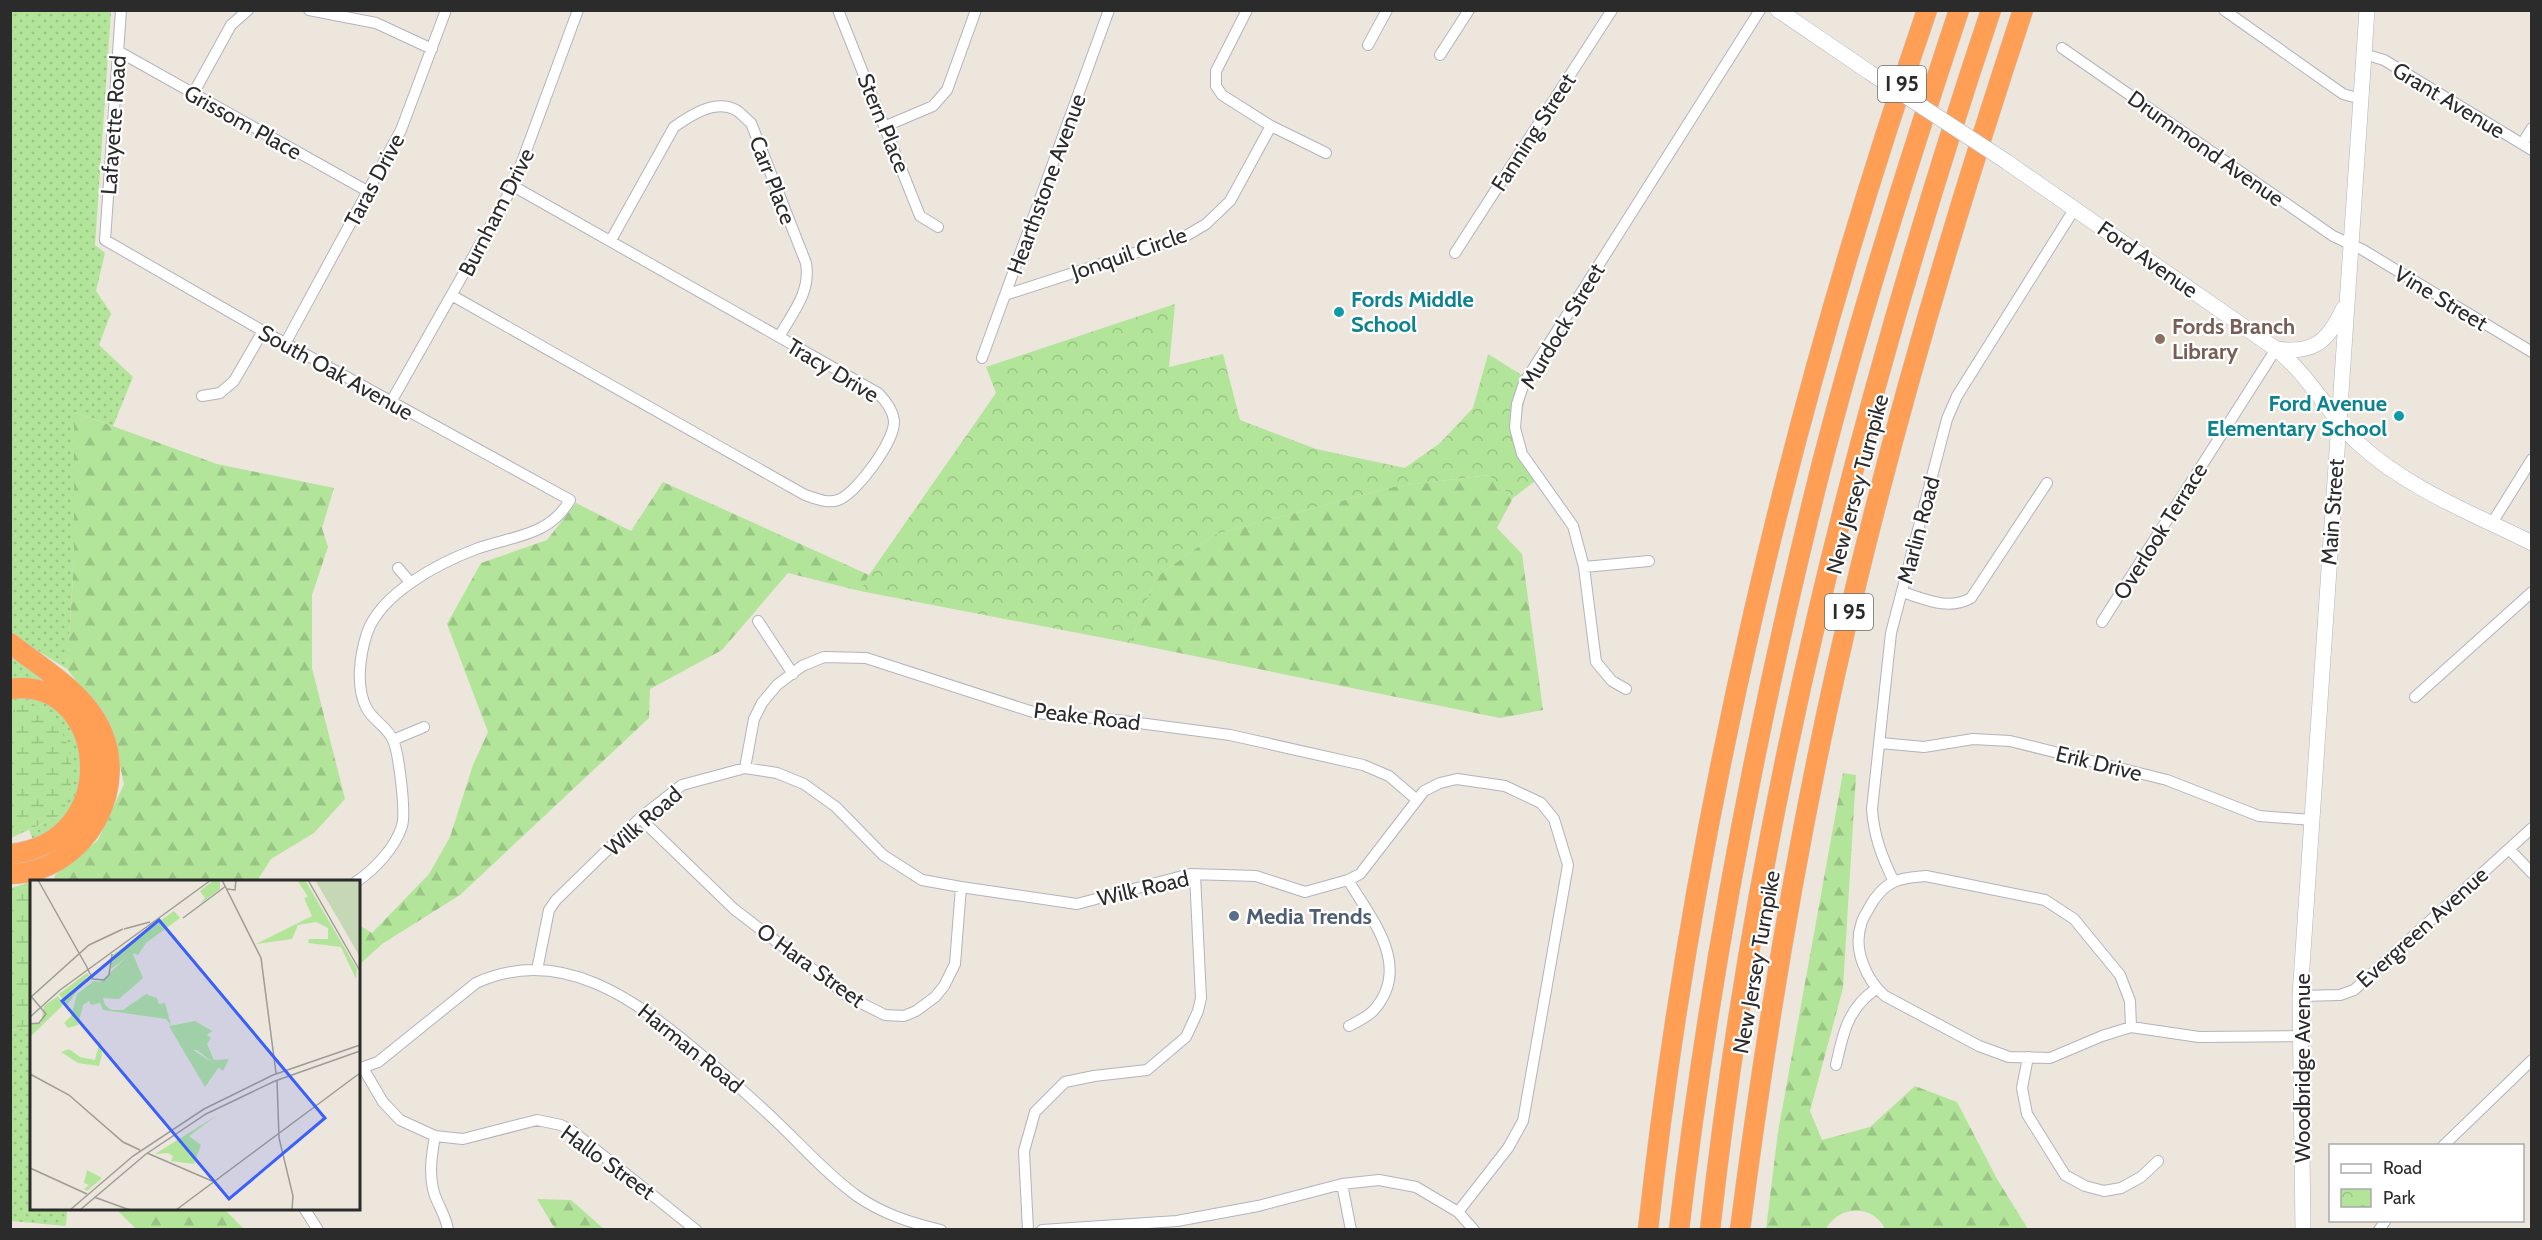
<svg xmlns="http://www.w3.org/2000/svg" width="2542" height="1240" viewBox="0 0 2542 1240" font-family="Cabin,sans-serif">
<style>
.grass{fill:url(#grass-dots)}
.forest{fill:url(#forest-firs)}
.wetland{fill:url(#wetland-marsh)}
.park{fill:url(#park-crowns)}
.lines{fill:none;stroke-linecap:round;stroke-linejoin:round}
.street-casing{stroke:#b1b3bf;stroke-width:12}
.secondary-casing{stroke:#b1b3bf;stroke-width:16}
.highway-casing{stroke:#c8c8c8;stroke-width:21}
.street{stroke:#fff;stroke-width:10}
.secondary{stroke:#fff;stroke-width:15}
.highway{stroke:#ff9f55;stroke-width:20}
.secondary-bridge-casing{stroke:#b1b3bf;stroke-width:16;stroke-linecap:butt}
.secondary-bridge{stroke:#fff;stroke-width:15}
.culture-dot{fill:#0f9aa8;stroke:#fff;stroke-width:2}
.education-dot{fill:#8d6e63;stroke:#fff;stroke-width:2}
.service-dot{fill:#5c6f8a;stroke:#fff;stroke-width:2}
.labels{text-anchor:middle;stroke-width:4.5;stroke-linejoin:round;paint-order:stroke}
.shield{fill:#fff;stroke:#6b6b6b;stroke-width:1.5}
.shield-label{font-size:21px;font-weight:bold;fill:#2b2b2b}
.street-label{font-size:22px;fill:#2b2b2b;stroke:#fff}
.culture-label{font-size:22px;font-weight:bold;fill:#0d838f;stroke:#fff;text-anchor:start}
.education-label{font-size:22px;font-weight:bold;fill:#785e54;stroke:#fff;text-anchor:start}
.service-label{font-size:22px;font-weight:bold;fill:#4e5e75;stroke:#fff;text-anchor:start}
.inset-road{fill:none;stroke:#9f9b96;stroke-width:1.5}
.view{fill:#3b5ffb;fill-opacity:0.15;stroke:#3b5ffb;stroke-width:3}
.inset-edge{fill:none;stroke:#2b2b2b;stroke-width:3}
</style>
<defs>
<pattern id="grass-dots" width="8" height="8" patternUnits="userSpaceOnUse" patternTransform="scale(1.5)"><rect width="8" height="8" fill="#b2e499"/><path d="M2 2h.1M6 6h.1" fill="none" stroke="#99c484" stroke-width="1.8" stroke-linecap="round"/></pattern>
<pattern id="forest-firs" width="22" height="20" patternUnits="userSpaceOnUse" patternTransform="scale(1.5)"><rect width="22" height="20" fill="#b2e499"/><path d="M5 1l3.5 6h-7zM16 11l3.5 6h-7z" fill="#99c484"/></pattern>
<pattern id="wetland-marsh" width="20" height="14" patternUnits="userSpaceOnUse" patternTransform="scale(1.5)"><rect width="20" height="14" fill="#b2e499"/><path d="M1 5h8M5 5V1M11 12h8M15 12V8" fill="none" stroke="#99c484"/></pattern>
<pattern id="park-crowns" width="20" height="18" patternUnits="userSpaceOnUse" patternTransform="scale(1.5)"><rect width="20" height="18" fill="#b2e499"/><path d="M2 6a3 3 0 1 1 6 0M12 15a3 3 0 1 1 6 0" fill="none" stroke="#99c484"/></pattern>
</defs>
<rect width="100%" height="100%" fill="#ede6dd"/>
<path class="grass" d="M10 11H111L95 245 105 253 96 291 111 313 99 345 133 377 113 426 74 412V562L67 669 11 634Z
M10 652 60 692 11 682Z
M26 694 49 703 68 720 83 760 76 802 62 823 33 840 29 830 63 814 11 760V696Z
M31 1027 32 1208 67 1209 66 1226 11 1221V1030Z"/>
<path class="forest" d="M74 412 217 464 334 488 322 528 328 547 312 595V668L345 799 314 833 271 859 257 881 54 882 55 875 98 840 124 784 111 725 67 669 74 562Z
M1490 475 1513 498 1497 528 1522 554 1543 710 1500 718 1130 643 1156 577 1216 534 1397 486Z
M663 482 869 575 860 591 788 573 722 650 650 689 649 718 460 895 382 944 359 965V925L372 933 429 874 450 837 473 765 488 732 447 624 481 563 547 540 576 503 631 531Z
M1843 773 1856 775 1843 988 1810 1111 1822 1140 1870 1127 1915 1086 1957 1102 1997 1179 2028 1229H1885C1873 1204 1839 1205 1826 1229H1766L1778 1132Z
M537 1199 571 1200 604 1229H555Z
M116 1209H224L244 1229H136Z"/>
<path class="wetland" d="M16 700 55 715 69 749 73 777 63 814 11 838 10 760Z
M31 882H32L31 1034V1027L10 1030 11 888Z"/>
<path class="park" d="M1175 304 1169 367 1223 354 1240 420 1316 449 1405 468 1440 443 1473 408 1488 354 1528 379 1518 437 1540 477 1513 498 1489 475 1397 486 1216 534 1156 577 1130 643 860 591 869 575 996 393 986 367Z"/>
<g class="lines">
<g class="street-casing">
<path id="street" d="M121 10 105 240 263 331 570 500C549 537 511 536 476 549 439 563 381 593 367 633 360 655 355 687 367 709 373 720 388 728 393 740 399 754 406 812 402 826 395 848 375 869 356 882
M309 10 376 23 432 49
M838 10 920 216 938 227
M1247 10 1216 71V86L1222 95 1271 126 1326 153
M2224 10 2343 94 2361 99
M1368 45 1387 10
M2062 48 2333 236 2363 250 2532 352
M118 51 369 192
M2364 54 2384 60 2532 150
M1440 55 1469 10
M193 94 231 25 248 10
M886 126 933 106 947 90 976 10
M2522 144 2532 128
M611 240 674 127C691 115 715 99 736 110 741 113 746 119 751 123L806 263C811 292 793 312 779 337
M1455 253 1612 10
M1005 295 1184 237 1206 224 1230 201 1271 126
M453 296 805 495C815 498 827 504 838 500 856 494 895 441 894 421 893 410 886 401 878 393L513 186
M286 342 401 130 446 10
M982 358 1109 10
M202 396 220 393 234 381 263 331
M391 402 513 186 578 10
M2492 523 2532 459
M1584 567 1649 561
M398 568 410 582
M1902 592C1925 599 1948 611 1971 598L2047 483
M758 621 793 674
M2102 622 2276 349
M1626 689 1612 681 1596 662 1584 567 1573 526 1522 454 1515 428 1517 404 1524 383 1760 10
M2415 697 2532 592
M393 740 424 727
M1880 743 1924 747 1973 739 2010 741 2167 780 2259 816 2312 820
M745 768 754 719 762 703 777 685 802 666 824 657 866 658 1036 713 1116 720 1230 735 1363 765 1389 776 1417 800
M640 818 734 909 849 997 885 1015 904 1016 916 1011 935 997 944 986 955 964 961 887
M2509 849 2532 873
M1348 880C1372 920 1413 967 1373 1011 1367 1017 1357 1022 1349 1026
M1894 882C1882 857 1874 837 1872 809L1891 633 1947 419 1957 396 2075 208
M537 970 549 910 556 900 640 818 682 785 745 768 777 773 804 784 836 807 883 855 922 880 961 887 1077 904 1190 874 1256 876 1305 892 1348 880 1360 874 1424 791 1440 783 1457 779 1505 786 1541 803 1554 819 1568 865 1523 1121 1508 1148 1458 1212
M2300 996 2340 995 2354 990 2532 828
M2131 1027 2130 1001 2120 975 2074 919 2045 900 1926 876C1916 877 1904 877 1894 882 1884 886 1874 898 1869 908 1866 914 1862 919 1861 925 1853 949 1866 980 1885 996L1979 1046 2009 1057 2050 1058 2102 1036 2131 1027 2199 1037 2301 1036
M2028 1057 2022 1088 2027 1114 2065 1175 2085 1186 2104 1191 2121 1188 2141 1177 2158 1161
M1836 1065C1843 1033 1848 1008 1876 989
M363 1068 383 1102 400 1120 435 1136 463 1139 537 1120 561 1125 571 1130 696 1230
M358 1069 378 1062 476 983C561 944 636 1000 699 1053 727 1076 754 1100 780 1125 805 1149 829 1176 857 1196 883 1214 911 1223 941 1230
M435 1136C432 1153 429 1172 433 1189 436 1203 446 1215 448 1230
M2443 1146 2532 1060
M1342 1184 1351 1230
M304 1208 318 1230
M1028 1230 1024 1151 1035 1112 1065 1082 1094 1076 1147 1070 1186 1037 1198 1011 1201 998 1195 875
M1042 1230 1177 1221 1258 1206 1342 1184 1379 1180 1416 1187 1458 1212 1474 1230
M2379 1230 2386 1220"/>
</g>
<g class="secondary-casing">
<path id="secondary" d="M1778 10 1869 72
M2007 162 2276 349C2308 374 2328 413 2357 442 2406 488 2472 513 2532 543
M2276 349C2313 354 2328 342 2343 309
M2303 1230 2300 996 2367 10"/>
</g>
<g class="highway-casing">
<path id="highway" d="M10 643C40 667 76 687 96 720 135 784 86 873 10 874
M10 689C107 675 126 842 10 854
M1648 1230C1693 817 1792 402 1927 10
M1679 1230C1709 975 1757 723 1819 475 1859 318 1908 164 1959 10
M1710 1230C1756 814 1858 407 1991 10
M1740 1230C1768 1013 1804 797 1856 585 1903 391 1960 200 2023 10"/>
</g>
<use href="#street" class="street"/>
<use href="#secondary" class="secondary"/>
<use href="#highway" class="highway"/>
<g class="secondary-bridge-casing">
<path id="secondary-bridge" d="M1869 72 2007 162"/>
</g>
<use href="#secondary-bridge" class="secondary-bridge"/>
</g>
<g class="culture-dot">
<circle cx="1339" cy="312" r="6"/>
<circle cx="2399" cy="416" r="6"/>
</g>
<circle class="education-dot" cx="2160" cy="339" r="6"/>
<circle class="service-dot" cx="1234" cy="916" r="6"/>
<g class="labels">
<g class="shield">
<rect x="1878" y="66" width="48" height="36" rx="4.5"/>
<rect x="1825" y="594" width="48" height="36" rx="4.5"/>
</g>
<g class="shield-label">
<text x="1902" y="91">I 95</text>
<text x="1849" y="619">I 95</text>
</g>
<g class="street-label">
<text transform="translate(2449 100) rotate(31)" y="8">Grant Avenue</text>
<text transform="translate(243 122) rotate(29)" y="8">Grissom Place</text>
<text transform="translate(884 123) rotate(68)" y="8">Stern Place</text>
<text transform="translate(113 125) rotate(-86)" y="8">Lafayette Road</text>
<text transform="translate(1533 132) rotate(-57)" y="8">Fanning Street</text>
<text transform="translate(2206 148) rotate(35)" y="8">Drummond Avenue</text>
<text transform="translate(374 180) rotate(-62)" y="8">Taras Drive</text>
<text transform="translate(773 180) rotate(69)" y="8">Carr Place</text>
<text transform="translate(1046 184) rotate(-70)" y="8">Hearthstone Avenue</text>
<text transform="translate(496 212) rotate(-63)" y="8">Burnham Drive</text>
<text transform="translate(1129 253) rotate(-19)" y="8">Jonquil Circle</text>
<text transform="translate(2148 259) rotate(35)" y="8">Ford Avenue</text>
<text transform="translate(2441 298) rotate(31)" y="8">Vine Street</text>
<text transform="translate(1562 326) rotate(-59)" y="8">Murdock Street</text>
<text transform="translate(833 370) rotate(31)" y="8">Tracy Drive</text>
<text transform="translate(336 372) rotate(29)" y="8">South Oak Avenue</text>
<text transform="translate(1857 484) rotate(-75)" y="8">New Jersey Turnpike</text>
<text transform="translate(2332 512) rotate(-86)" y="8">Main Street</text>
<text transform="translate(1918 530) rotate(-75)" y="8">Marlin Road</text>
<text transform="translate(2160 531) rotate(-58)" y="8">Overlook Terrace</text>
<text transform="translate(1087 716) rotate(7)" y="8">Peake Road</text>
<text transform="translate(2099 763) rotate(14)" y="8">Erik Drive</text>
<text transform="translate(643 821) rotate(-41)" y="8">Wilk Road</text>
<text transform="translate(1143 888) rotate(-13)" y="8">Wilk Road</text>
<text transform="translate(2422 927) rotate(-42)" y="8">Evergreen Avenue</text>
<text transform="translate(1756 962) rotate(-80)" y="8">New Jersey Turnpike</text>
<text transform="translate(811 965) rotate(36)" y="8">O Hara Street</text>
<text transform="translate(691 1048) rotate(39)" y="8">Harman Road</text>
<text transform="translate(2302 1068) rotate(-90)" y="8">Woodbridge Avenue</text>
<text transform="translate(608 1162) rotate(36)" y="8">Hallo Street</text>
</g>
<g class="culture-label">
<text x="1351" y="307">Fords Middle<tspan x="1351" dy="25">School</tspan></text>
<text x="2387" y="411" text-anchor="end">Ford Avenue<tspan x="2387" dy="25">Elementary School</tspan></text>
</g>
<g class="education-label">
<text x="2172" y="334">Fords Branch<tspan x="2172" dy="25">Library</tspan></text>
</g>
<g class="service-label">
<text x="1246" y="924">Media Trends</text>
</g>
</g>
<g transform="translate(30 880)">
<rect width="330" height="330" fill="#ede6dd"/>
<path d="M184 0H190V9L170 24 175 18 170 11ZM144 31 150 38 116 63 108 75 102 73 81 89V76ZM57 93 64 101 57 97 37 125 29 114ZM28 116 34 124 0 157V145L11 143 14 126ZM57 290 72 298 57 311 54 309 59 305 54 303Z" fill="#b2e499"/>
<path d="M267 0H275L327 89 326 99 311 67ZM102 72 113 98 89 119 73 118 75 125 81 130H93L116 114 127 118 129 124 135 123 141 145 136 139 73 130 70 123 61 125 59 121 53 125 48 145 38 148 34 143 41 136 47 114 64 101 70 102ZM70 160 72 175 69 186 48 183 31 172 39 169 50 177 65 180ZM160 168 189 187 175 207 153 170ZM189 234 159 256 171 265 164 284 141 281 143 276 138 273 125 274Z" fill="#b2e499"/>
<path d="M285 0H330V77L310 42Z" fill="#c5d7b4"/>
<path d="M280 16 311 67 278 63 279 59H298V48L286 42 268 45 262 59 226 64 282 36 274 18ZM165 141 182 151 177 155 181 158 177 164 184 180 199 179 193 191 167 170H153L139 146Z" fill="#b2e499"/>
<path class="inset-road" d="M8 0 58 89M192 0 231 78 246 193M278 0 330 91M197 9 205 10 206 0M153 38 196 6M94 49 120 42M57 88 63 99 74 100 79 95 82 74M0 115 16 134 9 143 0 144M1 117 59 65 93 49M0 137 30 110 181 0M0 194 39 215 93 262 110 270M247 200 249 258 263 316 262 330M117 273 182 301M0 288 57 314M64 317 100 330M40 330 103 276 174 229 243 195 330 165M50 330 116 274 176 234 245 201 330 171M146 330 330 193"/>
<path class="view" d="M129 40 295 238 199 319 32 121Z"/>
<rect width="330" height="330" class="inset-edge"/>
</g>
<rect width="2542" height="1240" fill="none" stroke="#2b2b2b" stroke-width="24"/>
<rect x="2329" y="1144" width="195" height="78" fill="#ffffff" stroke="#aaaaaa" stroke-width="1.5"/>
<rect x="2341" y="1164" width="30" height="9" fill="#ffffff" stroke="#aaaaaa" stroke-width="1.5"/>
<text x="2383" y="1174" font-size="18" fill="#2b2b2b">Road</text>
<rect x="2341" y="1189" width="30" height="18" fill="url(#park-crowns)" stroke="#aaaaaa" stroke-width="1.5"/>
<text x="2383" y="1204" font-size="18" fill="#2b2b2b">Park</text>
</svg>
